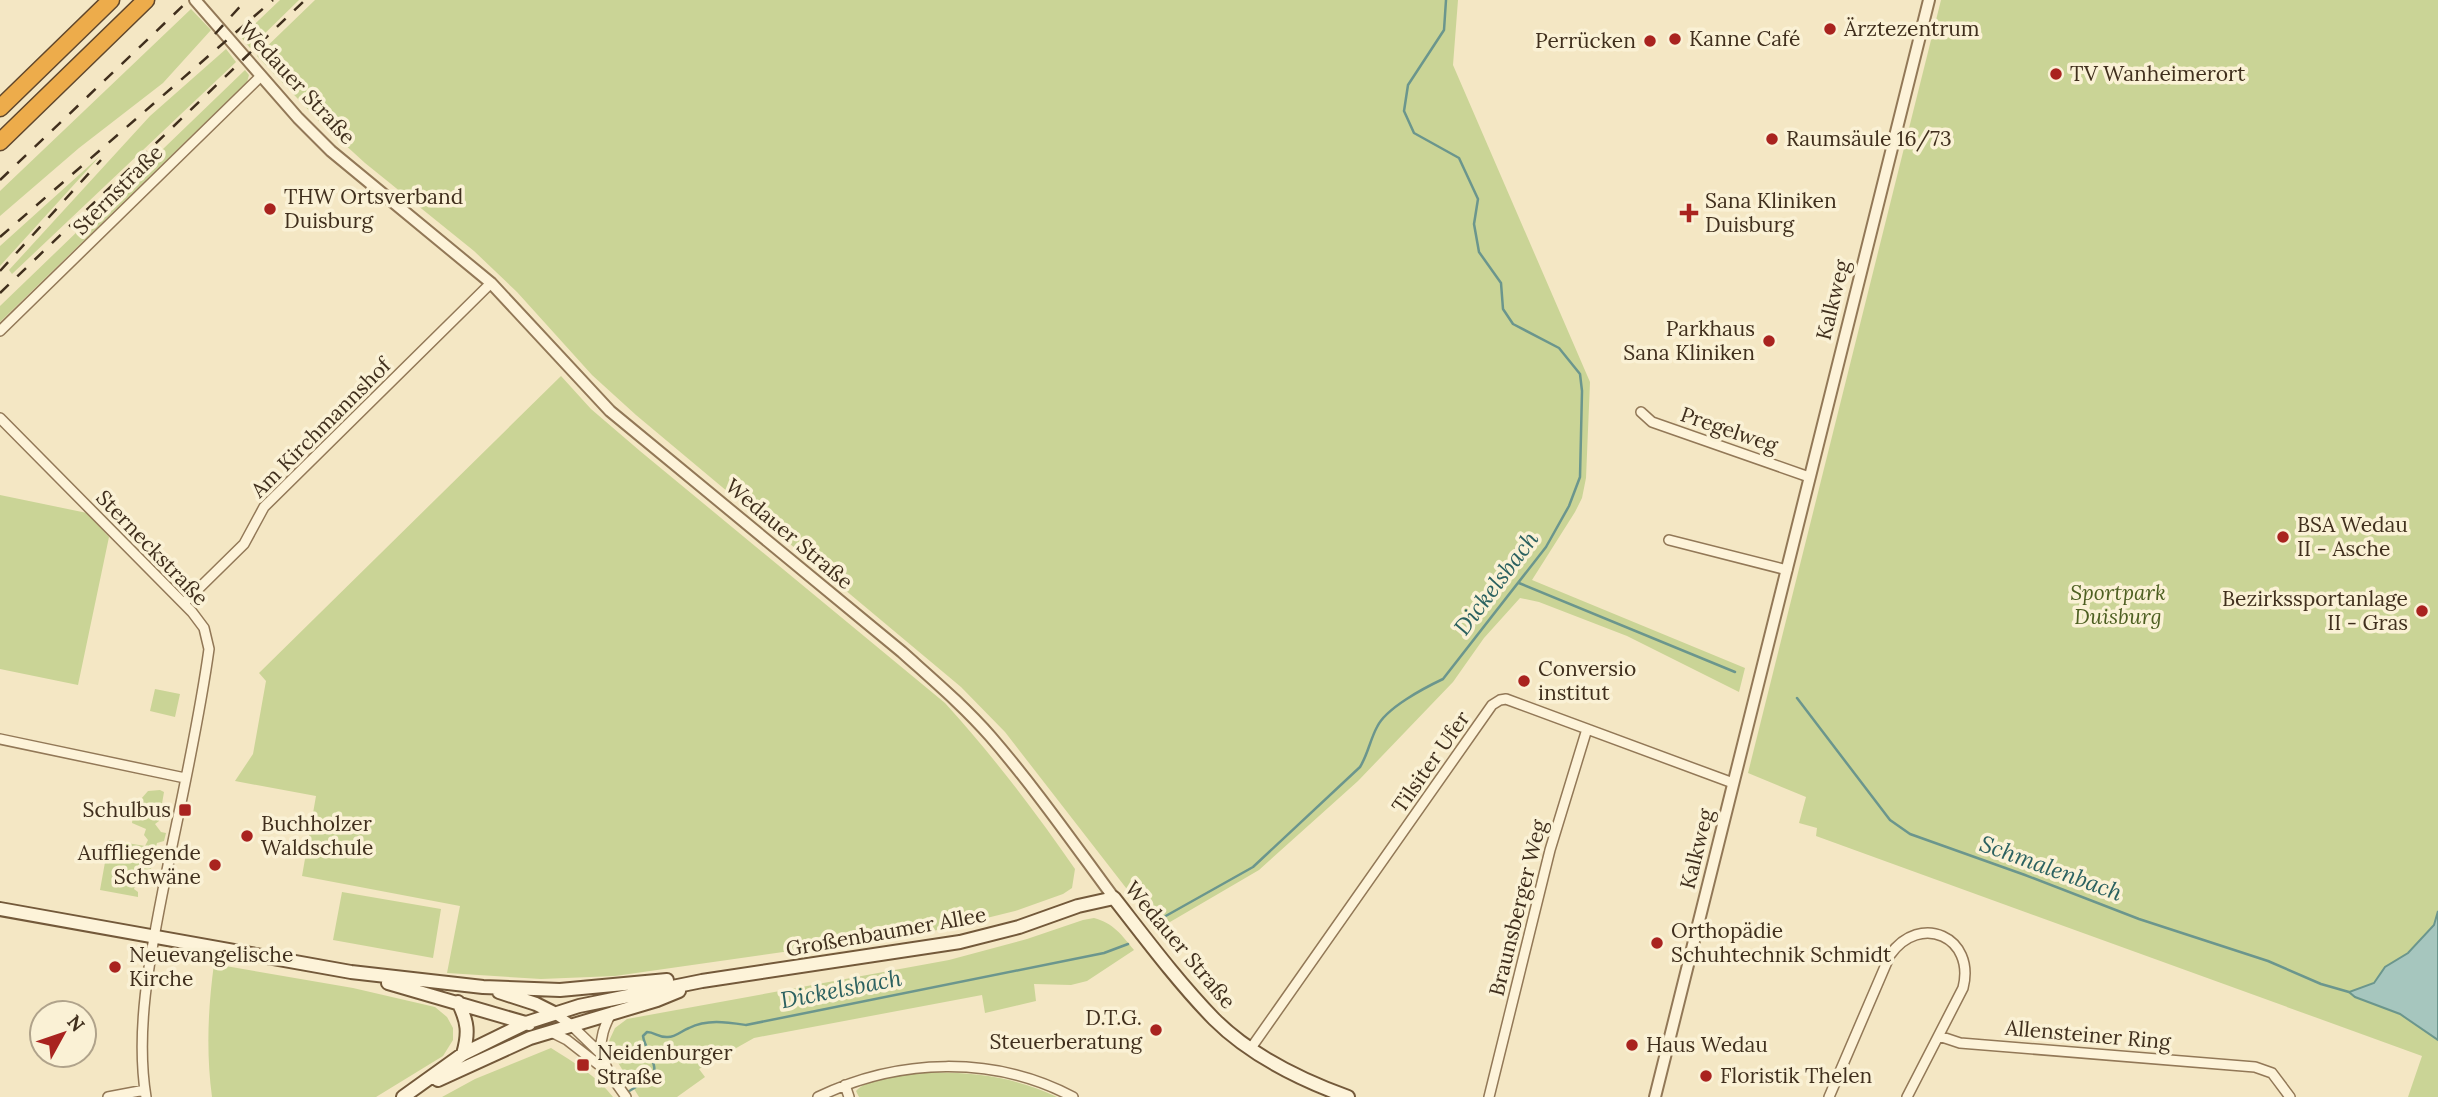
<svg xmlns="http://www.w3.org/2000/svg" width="2438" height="1097" viewBox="0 0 2438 1097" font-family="Lora,serif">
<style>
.green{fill:#cad496}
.water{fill:#a6c6be;stroke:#6b968d;stroke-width:2}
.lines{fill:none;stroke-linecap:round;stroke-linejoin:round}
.stream{stroke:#6b968d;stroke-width:2.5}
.minor-casing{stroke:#927857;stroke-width:12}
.tertiary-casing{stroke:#927857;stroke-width:14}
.secondary-casing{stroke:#73593a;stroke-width:16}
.motorway-casing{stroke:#5f462c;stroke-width:19}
.minor{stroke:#fdf3d9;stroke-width:9}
.tertiary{stroke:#fdf3d9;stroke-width:10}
.secondary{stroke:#fdf3d9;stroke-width:12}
.motorway{stroke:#edac4b;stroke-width:16}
.rail{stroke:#402f1d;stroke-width:2.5;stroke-dasharray:12 12;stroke-linecap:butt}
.poi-dot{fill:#a9231f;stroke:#faf1d5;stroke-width:2.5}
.labels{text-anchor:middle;stroke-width:7;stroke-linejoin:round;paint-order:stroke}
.poi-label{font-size:21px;fill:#402f1d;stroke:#faf1d5;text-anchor:start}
.street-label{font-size:21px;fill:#402f1d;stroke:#faf1d5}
.park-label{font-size:21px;font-style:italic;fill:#4d5f21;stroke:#faf1d5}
.water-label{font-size:23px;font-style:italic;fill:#2b6160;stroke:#faf1d5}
</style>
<rect width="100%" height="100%" fill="#f4e7c4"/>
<path class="green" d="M280 0H299L250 48 241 37Z
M315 0H1458L1453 65 1590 382 1586 478 1582 498 1575 512 1532 580 1745 668 1739 692 1627 636 1539 602 1520 598 1484 638 1453 682 1358 781 1259 870 1170 922 1161 933 1005 732 961 687 636 415 592 375 517 292 474 251 365 163 319 121 257 56Z
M1941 0H2438V1097H2408L2422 1056 1816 836 1817 828 1799 823 1806 797 1748 773Z
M191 9 211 30 163 83 79 148 0 216V191Z
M226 49 236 62 12 274 9 270 150 116Z
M245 70 249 75 247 82 0 322V306Z
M100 156 0 266V246Z
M561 376 591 409 640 451 945 703C993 756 1035 811 1075 869L1072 888 1063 894 1015 911 938 930 615 976 541 979 447 973 460 906 302 876 316 796 235 781 253 754 266 681 259 673Z
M0 495 87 513 109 537 78 685 0 669Z
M155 689 180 694 175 717 150 711Z
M160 790 164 792 159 821 155 824 161 832 166 833 164 841 157 843 151 869 140 870 134 889 138 892V897L100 890 109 840 145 846 148 840 144 835 146 829 132 823 133 815 140 816 141 799 148 791Z
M342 892 441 909 433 958 333 940Z
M1094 918C1113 923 1122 935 1134 950L1087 981 1071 985 1034 984 1036 1001 985 1013 982 995 754 1038 699 1069 705 1077 677 1097H639L614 1056 609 1041 615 1028 627 1019 949 960 1027 939 1083 920Z
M214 964 353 988 435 1007 447 1017 453 1028V1040L443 1056 376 1097H212C206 1052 208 1008 214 964Z
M551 1048C573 1062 597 1076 613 1097H442L475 1079Z
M919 1073C966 1071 1014 1076 1057 1097H859L856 1091C867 1078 903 1076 919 1073Z"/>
<path class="water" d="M2438 911V1040L2400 1014 2355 997 2349 992 2374 983 2385 967 2408 953 2434 925Z"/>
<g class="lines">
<path class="stream" d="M1519 583 1735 672
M1797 698 1890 820 1910 834 2025 875 2139 919 2268 961 2321 984 2349 992
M1155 922 1253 867 1360 767C1368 754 1370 740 1377 727 1386 708 1424 688 1443 679L1546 547 1569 506 1580 477 1582 391 1580 374 1559 348 1513 324 1503 309 1501 283 1479 252 1474 224 1478 199 1459 158 1414 133 1404 111 1408 85 1444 30 1446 0
M626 1093 654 1076C657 1060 645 1050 643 1036L647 1032C655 1032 659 1038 668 1037 676 1037 681 1031 689 1028 707 1019 726 1022 746 1025L1104 953 1128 944"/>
<g class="minor-casing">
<path id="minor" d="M0 331 261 76
M1641 412 1652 422 1809 477
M0 418 192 612 204 628 209 649C198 729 179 810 163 890 150 956 135 1030 146 1097
M1669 540 1787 570
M184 603 244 544 264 507 491 283
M0 739 185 778
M554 1013 570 1024 601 1054 609 1073 626 1097
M551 1032 567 1040 608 1072
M1939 1036 1960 1043 2255 1067 2272 1073 2290 1097
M1251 1048 1492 705 1500 700 1506 699 1733 783
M601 1054C600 1038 604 1026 612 1012
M845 1085 849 1097
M108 1097 145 1090
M818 1097C898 1058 994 1055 1073 1097
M1489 1097 1550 850 1587 729
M1829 1097 1890 955C1920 912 1976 937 1963 988L1907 1097"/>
</g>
<g class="tertiary-casing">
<path id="tertiary" d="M195 0 298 118 331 151 491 283 610 411 902 652C932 679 964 706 991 737 1035 788 1074 844 1114 898
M1655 1097 1929 0"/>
</g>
<g class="secondary-casing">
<path id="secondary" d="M0 909 351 972 483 987 560 990 667 980
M388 983 529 1024
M499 992 536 1004 554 1013
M458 1002C468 1022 469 1033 463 1054
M438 1080 530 1038 657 1000 679 991
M403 1097 463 1054 526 1023 579 1006 702 981 960 942 1019 927 1078 906 1114 898C1146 939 1178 982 1214 1019 1250 1055 1301 1080 1348 1097"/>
</g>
<g class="motorway-casing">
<path id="motorway" d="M0 108 111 0
M0 142 146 0"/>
</g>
<use href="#minor" class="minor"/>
<use href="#tertiary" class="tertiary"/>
<use href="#secondary" class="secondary"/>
<use href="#motorway" class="motorway"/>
<path class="rail" d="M215 34 246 0
M0 180 189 0
M0 237 273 0
M0 271 101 160
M0 293 305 0"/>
</g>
<g class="poi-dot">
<circle cx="1830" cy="29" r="7"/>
<circle cx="1675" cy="39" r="7"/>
<circle cx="1650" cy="41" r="7"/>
<circle cx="2056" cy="74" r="7"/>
<circle cx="1772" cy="139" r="7"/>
<circle cx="270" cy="209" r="7"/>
<path d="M1685.5 202.5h7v7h7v7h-7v7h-7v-7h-7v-7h7z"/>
<circle cx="1769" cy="341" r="7"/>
<circle cx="2283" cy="537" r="7"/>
<circle cx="2422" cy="611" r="7"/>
<circle cx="1524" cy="681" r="7"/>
<rect x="178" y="803" width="14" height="14" rx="3.5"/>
<circle cx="247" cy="836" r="7"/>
<circle cx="215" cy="865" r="7"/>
<circle cx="1657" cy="943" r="7"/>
<circle cx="115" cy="967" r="7"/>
<circle cx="1156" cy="1030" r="7"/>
<circle cx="1632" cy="1045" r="7"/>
<rect x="576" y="1058" width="14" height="14" rx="3.5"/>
<circle cx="1706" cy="1076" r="7"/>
</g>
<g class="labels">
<g class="poi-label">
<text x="1844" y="36">Ärztezentrum</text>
<text x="1689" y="46">Kanne Café</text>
<text x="1636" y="48" text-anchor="end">Perrücken</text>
<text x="2070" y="81">TV Wanheimerort</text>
<text x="1786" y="146">Raumsäule 16/73</text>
<text x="284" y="204">THW Ortsverband<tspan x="284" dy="24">Duisburg</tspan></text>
<text x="1705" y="208">Sana Kliniken<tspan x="1705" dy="24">Duisburg</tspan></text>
<text x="1755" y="336" text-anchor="end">Parkhaus<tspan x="1755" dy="24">Sana Kliniken</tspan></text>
<text x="2297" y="532">BSA Wedau<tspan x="2297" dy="24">II - Asche</tspan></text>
<text x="2408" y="606" text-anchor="end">Bezirkssportanlage<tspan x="2408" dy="24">II - Gras</tspan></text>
<text x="1538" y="676">Conversio<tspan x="1538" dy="24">institut</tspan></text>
<text x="171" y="817" text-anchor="end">Schulbus</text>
<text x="261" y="831">Buchholzer<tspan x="261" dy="24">Waldschule</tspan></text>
<text x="201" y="860" text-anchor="end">Auffliegende<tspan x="201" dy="24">Schwäne</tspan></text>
<text x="1671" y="938">Orthopädie<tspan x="1671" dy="24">Schuhtechnik Schmidt</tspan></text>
<text x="129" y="962">Neuevangelische<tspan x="129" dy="24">Kirche</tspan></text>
<text x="1142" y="1025" text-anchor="end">D.T.G.<tspan x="1142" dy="24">Steuerberatung</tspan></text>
<text x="1646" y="1052">Haus Wedau</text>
<text x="597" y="1060">Neidenburger<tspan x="597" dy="24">Straße</tspan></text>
<text x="1720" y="1083">Floristik Thelen</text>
</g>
<g class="street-label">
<text transform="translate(297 83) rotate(47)" y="7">Wedauer Straße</text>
<text transform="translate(118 190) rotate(-45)" y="7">Sternstraße</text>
<text transform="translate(1833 300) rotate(-76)" y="7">Kalkweg</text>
<text transform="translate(321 428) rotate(-45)" y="7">Am Kirchmannshof</text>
<text transform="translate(1729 430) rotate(19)" y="7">Pregelweg</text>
<text transform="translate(789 534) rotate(40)" y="7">Wedauer Straße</text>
<text transform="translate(152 548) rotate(46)" y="7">Sterneckstraße</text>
<text transform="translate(1431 762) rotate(-55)" y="7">Tilsiter Ufer</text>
<text transform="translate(1697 849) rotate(-76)" y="7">Kalkweg</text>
<text transform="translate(1518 908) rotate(-76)" y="7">Braunsberger Weg</text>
<text transform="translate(886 932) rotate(-10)" y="7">Großenbaumer Allee</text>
<text transform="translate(1180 945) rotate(50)" y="7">Wedauer Straße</text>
<text transform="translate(2088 1035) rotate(5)" y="7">Allensteiner Ring</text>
</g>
<g class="park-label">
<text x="2118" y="600">Sportpark<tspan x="2118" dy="24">Duisburg</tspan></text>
</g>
<g class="water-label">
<text transform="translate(1496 583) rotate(-53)" y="8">Dickelsbach</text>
<text transform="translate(2051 868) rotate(20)" y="8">Schmalenbach</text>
<text transform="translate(841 989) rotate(-11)" y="8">Dickelsbach</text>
</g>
</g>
<g transform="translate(63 1034) rotate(50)"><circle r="33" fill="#faf1d5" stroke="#b0a38b" stroke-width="2"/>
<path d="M0-5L12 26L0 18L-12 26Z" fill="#a9231f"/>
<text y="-10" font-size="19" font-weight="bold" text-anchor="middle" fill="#402f1d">N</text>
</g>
</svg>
